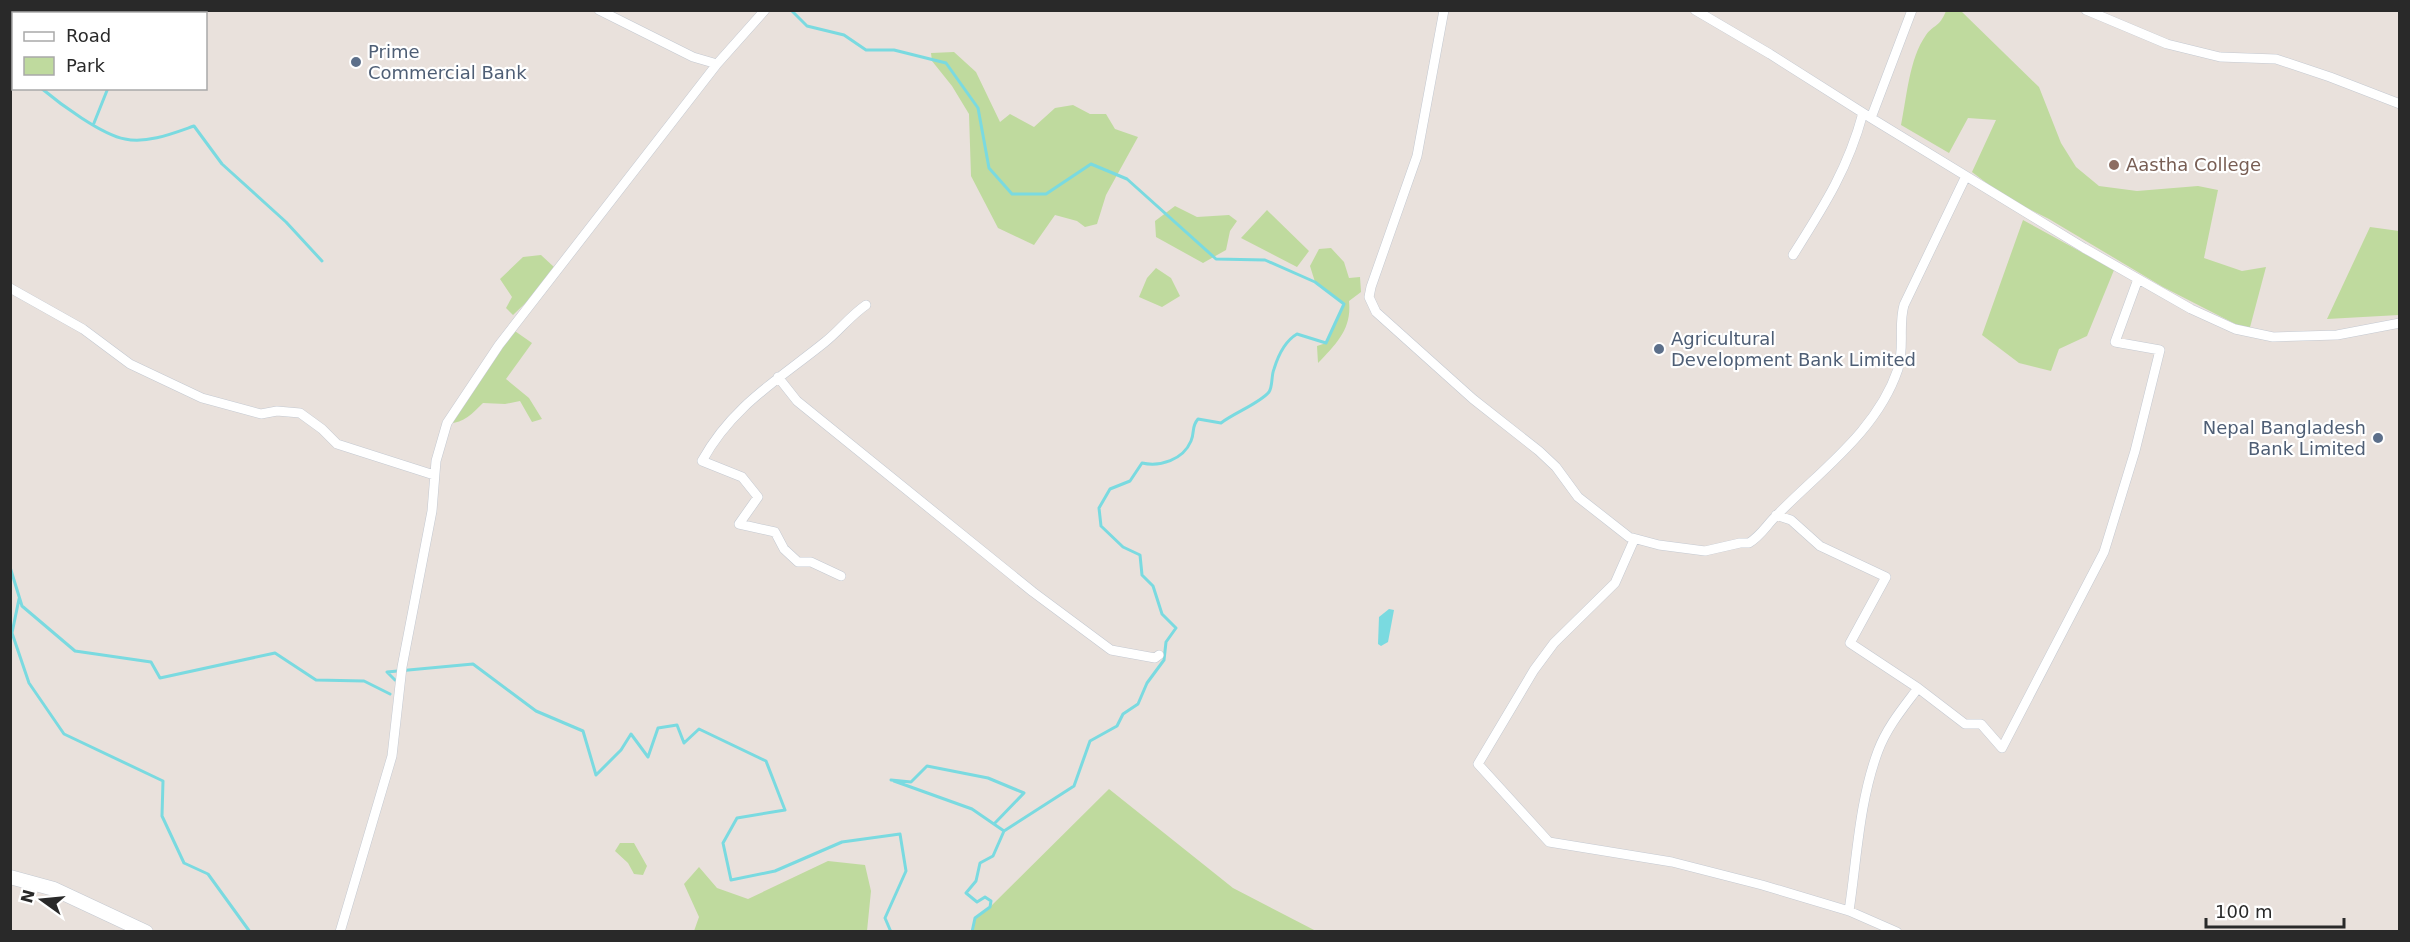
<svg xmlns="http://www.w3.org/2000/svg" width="2410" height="942" viewBox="0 0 2410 942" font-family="'DejaVu Sans',sans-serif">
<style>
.green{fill:#bfda9e}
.water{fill:#7adae0}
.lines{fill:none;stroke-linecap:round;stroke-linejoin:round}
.stream{stroke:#7adae0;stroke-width:3}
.street-casing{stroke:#c4c9d1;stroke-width:10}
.secondary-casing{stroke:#c4c9d1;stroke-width:15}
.street{stroke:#fff;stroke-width:9}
.secondary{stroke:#fff;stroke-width:14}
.service-dot{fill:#5c6f8a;stroke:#fff;stroke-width:2}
.education-dot{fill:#8d6e63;stroke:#fff;stroke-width:2}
.labels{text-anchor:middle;stroke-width:4.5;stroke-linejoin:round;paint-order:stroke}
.service-label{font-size:18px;fill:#4e5e75;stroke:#fff;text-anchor:start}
.education-label{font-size:18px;fill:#785e54;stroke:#fff;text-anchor:start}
</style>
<rect width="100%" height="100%" fill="#e9e1dc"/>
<path class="green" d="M1946 11H1961L2039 87 2061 143 2076 167 2099 186 2137 191 2198 186 2218 190 2204 258 2242 271 2266 267 2249 331 2163 287 2049 219 2005 197 1972 172 1996 120 1968 118 1949 153 1901 125C1907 97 1909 59 1926 35 1934 24 1939 28 1946 11Z
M954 52 976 72 1000 122 1010 114 1034 127 1055 108 1073 105 1090 114H1106L1115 129 1138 137 1106 195 1097 224 1085 227 1077 221 1055 215 1034 245 998 228 971 176 969 114 952 86 932 61 931 53Z
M1175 206 1197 217 1229 215 1237 221 1230 231 1226 250 1203 263 1156 237 1155 221Z
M1267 210 1309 251 1297 267 1241 238Z
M2023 220 2114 270 2087 336 2059 349 2051 371 2019 363 1982 335Z
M2370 227 2399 231V315L2327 319Z
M1331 248 1344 262 1349 278 1360 277 1361 292 1349 301C1352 329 1336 344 1318 363L1317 346 1326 343 1344 304 1315 282 1310 266 1319 249Z
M541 255 554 267 539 290 513 315 506 308 512 297 500 279 523 257Z
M1156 268 1171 278 1180 296 1162 307 1139 297 1147 278Z
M512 329 532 343 506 379 529 398 542 419 532 422 520 401 505 404 483 403C472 414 463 424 447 423Z
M1109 789 1233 888 1316 931H972L975 918 990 907Z
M620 843H634L647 866 643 875 634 874 628 863 615 851Z
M828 861 865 865 871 891 867 931H694L699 917 684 884 699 867 717 888 748 899Z"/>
<path class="water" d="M1389 609 1394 610 1388 642 1381 646 1378 644 1379 617Z"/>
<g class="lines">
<path class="stream" d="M791 10 807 26 844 35 866 50H894L946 63 978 108 989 168 1012 194H1046L1091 164 1127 179 1216 259 1265 260 1315 282 1344 304 1326 343 1297 334C1285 341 1278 356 1274 369 1271 376 1273 386 1269 392 1260 403 1234 413 1221 423L1198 419C1191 427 1195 432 1191 441 1183 460 1160 467 1142 463L1130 481 1110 489 1099 508 1101 526 1123 547 1140 555 1142 575 1153 586 1162 614 1176 628 1166 642 1164 660 1147 683 1138 704 1123 714 1117 726 1090 741 1074 786 1004 831 993 856 980 863 976 881 966 893 977 902 985 897 991 901 990 907 975 918 972 932
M138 14 139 10
M10 65 14 67
M41 88C60 104 102 135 125 139 147 144 174 133 194 126L222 164 286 222 322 261
M94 123 108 88
M10 567 22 606 75 651 151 662 160 678 275 653 316 680 364 681 390 694
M19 599 12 633 29 683 64 734 163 781 162 816 184 863 208 874 250 932
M395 680 387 672 473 664 536 711 583 731 596 775 621 750 631 734 648 757 658 728 677 725 684 743 699 729 766 761 785 810 737 818 723 843 731 880 775 871 842 842 900 834 906 871 885 918 891 932
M891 780 911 782 927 766 988 778 1024 793 994 824
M894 781 972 809 1004 831"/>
<g class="street-casing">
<path id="street" d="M599 10 693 57 717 64
M1444 10 1417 156 1371 287 1369 297 1376 312 1473 399 1539 451 1556 467 1578 497 1629 537 1659 545 1705 551 1740 543H1749C1762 535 1767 524 1778 514 1821 470 1877 431 1898 369 1905 347 1898 326 1904 305L1966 176
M1695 10 1770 54 1871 118 2084 248 2191 309 2235 329 2273 337 2303 336 2337 335 2400 323
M2086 10 2167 44 2220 57 2276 59 2330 77 2400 104
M1871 118 1912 10
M1793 255C1824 206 1848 169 1863 113
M10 288 83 329 130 364 202 398 261 414 277 411 300 413 322 429 337 444 434 475
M778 377 797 401 1033 592 1111 650 1155 658 1159 655
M1776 515 1791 520 1820 546 1886 577 1850 643 1918 688 1965 724H1981L2002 748 2104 552 2135 451 2160 350 2115 342 2138 279
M1634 540 1615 583 1554 643 1534 670 1478 764 1549 842 1672 862 1762 885 1849 911 1897 932
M841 576 811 562H798L784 549 775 532 739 524 758 497 742 477 702 461C732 406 778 380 825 342 839 331 850 316 866 305
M1849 911C1857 858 1859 802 1878 751 1887 727 1903 708 1918 688
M340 932 392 756 402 667 432 511 436 461 447 423 499 345 717 64 765 10"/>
</g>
<g class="secondary-casing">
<path id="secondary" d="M10 877 54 889 146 932"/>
</g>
<use href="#street" class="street"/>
<use href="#secondary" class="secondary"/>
</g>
<g class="service-dot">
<circle cx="356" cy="62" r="6"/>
<circle cx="1659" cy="349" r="6"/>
<circle cx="2378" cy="438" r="6"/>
</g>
<circle class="education-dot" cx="2114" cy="165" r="6"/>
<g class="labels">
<g class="service-label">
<text x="368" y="58">Prime<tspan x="368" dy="21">Commercial Bank</tspan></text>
<text x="1671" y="345">Agricultural<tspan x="1671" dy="21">Development Bank Limited</tspan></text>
<text x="2366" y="434" text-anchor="end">Nepal Bangladesh<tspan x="2366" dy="21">Bank Limited</tspan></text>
</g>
<g class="education-label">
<text x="2126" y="171">Aastha College</text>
</g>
</g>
<rect width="2410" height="942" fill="none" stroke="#292929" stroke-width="24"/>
<rect x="12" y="12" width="195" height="78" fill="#ffffff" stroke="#a9a9a9" stroke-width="1.5"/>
<rect x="24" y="32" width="30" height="9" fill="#ffffff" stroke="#a9a9a9" stroke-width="1.5"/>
<text x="66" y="42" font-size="18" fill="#292929">Road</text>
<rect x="24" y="57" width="30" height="18" fill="#bfda9e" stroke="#a9a9a9" stroke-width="1.5"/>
<text x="66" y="72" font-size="18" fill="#292929">Park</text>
<g transform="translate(42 900) rotate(285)" stroke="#ffffff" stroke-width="4.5" paint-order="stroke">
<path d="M0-4.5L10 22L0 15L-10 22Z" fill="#292929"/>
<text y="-9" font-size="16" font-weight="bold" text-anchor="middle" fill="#292929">N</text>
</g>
<path d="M2206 918v9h138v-9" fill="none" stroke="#292929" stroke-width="3"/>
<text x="2215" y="918" font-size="18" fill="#292929" stroke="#ffffff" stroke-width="4.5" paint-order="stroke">100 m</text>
</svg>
